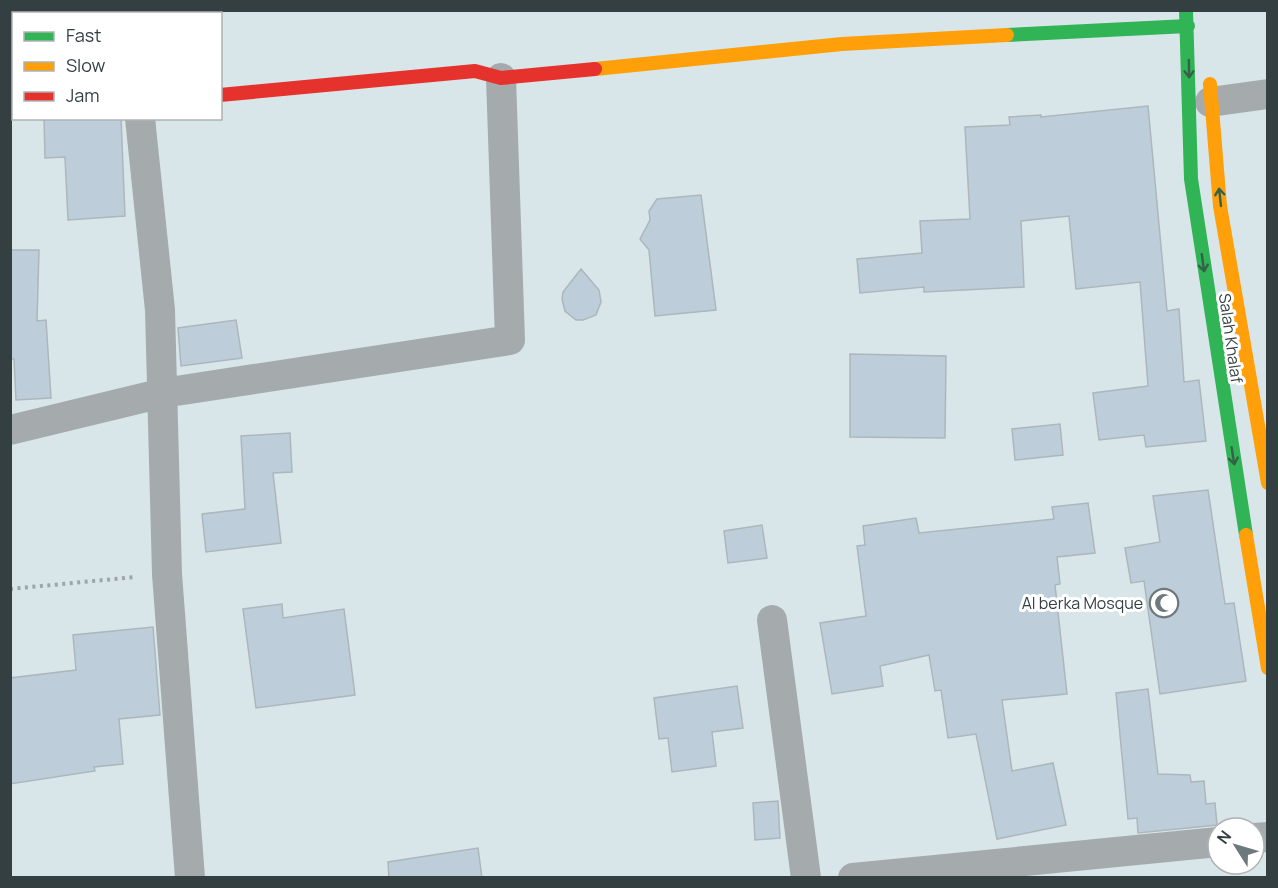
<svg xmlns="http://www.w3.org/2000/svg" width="1278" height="888" viewBox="0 0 1278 888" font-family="Manrope,sans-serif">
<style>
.building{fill:#bdceda;stroke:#adb6bb;stroke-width:1.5}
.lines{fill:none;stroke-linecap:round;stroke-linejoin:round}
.path{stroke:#9ea5a5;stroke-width:4;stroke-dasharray:3 4.5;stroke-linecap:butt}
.street{stroke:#a5abad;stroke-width:30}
.fast{stroke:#30b455;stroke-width:14}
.slow{stroke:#ff9f0a;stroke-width:14}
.jam{stroke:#e5322d;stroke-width:14}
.oneway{stroke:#336248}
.labels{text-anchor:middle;stroke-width:6;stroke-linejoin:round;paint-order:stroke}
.street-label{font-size:16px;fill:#343f42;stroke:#fff}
.poi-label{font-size:16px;fill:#343f42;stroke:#fff;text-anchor:end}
</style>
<rect width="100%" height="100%" fill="#d8e6ea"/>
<path class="building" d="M1148 106 1167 311 1179 309 1184 382 1199 380 1206 441 1146 447 1144 435 1099 440 1093 393 1148 386 1140 282 1076 289 1069 216 1021 221 1024 287 924 292V287L860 293 857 259 922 253 920 221 970 219 965 127 1010 125 1009 117 1041 115V117Z
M44 118H121L125 216 68 220 65 157 45 158Z
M701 195 716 310 655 316 649 250 640 239 650 220 649 211 657 199Z
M10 250H39L37 321 46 320 51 398 16 400 14 359H10Z
M581 269 599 290 601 302 596 315 583 320H576L565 311 562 299 563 292Z
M236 320 242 358 181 366 178 328Z
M850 354 946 356 945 438 850 437Z
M1060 424 1063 455 1015 460 1012 429Z
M290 433 292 472 273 473 281 543 206 552 202 514 245 509 241 436Z
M1208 490 1225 604 1234 603 1246 681 1160 694 1144 581 1131 583 1125 548 1160 542 1153 496Z
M1088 503 1095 553 1057 557 1060 584 1055 585 1067 694 1002 700 1012 771 1053 763 1066 825 997 839 976 734 948 738 941 690 935 691 929 655 880 666 883 686 832 694 820 623 866 616 857 546 865 545 863 526 916 518 919 533 1054 519 1052 507Z
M762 525 767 558 728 563 724 531Z
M282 604 283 618 344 609 355 695 256 708 243 609Z
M153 627 160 715 119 719 123 764 94 767 95 771 10 784V678L76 670 73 635Z
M737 686 743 728 712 732 716 766 672 772 668 738 659 739 654 698Z
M1148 689 1158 774 1190 775 1191 782 1204 781 1206 804 1215 803 1217 825 1138 833 1137 818 1128 819 1116 693Z
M778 801 780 838 755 840 753 803Z
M478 848 482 878H389L388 862Z"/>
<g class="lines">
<path class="path" d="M10 589 135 577"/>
<path class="street" d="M1210 102 1268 94
M140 118 160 310 167 574 190 878
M10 430 163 393 510 340 501 78
M772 620 806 878
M1254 838 1268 837
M853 878 1218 842"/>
<path class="fast" d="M1186 10 1191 179 1246 535
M1007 35 1188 26"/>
<path class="slow" d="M595 69 842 44 1007 35
M1210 84 1220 206 1268 483
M1246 535 1268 668"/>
<path class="jam" d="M220 95 475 71 501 78 595 69"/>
</g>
<defs><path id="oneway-shaft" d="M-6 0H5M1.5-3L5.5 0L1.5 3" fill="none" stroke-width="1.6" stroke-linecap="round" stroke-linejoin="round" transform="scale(1.5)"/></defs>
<g class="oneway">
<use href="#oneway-shaft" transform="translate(1189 69) rotate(89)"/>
<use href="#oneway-shaft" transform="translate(1220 197) rotate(-96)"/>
<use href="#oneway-shaft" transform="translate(1203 263) rotate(82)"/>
<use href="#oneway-shaft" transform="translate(1233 456) rotate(81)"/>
</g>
<defs>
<g id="mosque-ring" transform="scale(1.5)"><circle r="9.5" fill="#fff" stroke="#6d797d" stroke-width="1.5"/><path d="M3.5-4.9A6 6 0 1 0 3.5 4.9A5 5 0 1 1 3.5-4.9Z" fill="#6d797d"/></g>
</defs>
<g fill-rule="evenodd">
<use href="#mosque-ring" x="1164" y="603"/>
</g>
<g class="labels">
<g class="street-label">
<text transform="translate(1231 338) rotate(82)" y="6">Salah Khalaf</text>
</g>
<g class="poi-label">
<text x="1143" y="609">Al berka Mosque</text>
</g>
</g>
<rect width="1278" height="888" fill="none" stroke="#343f42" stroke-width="24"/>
<rect x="12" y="12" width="210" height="108" fill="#ffffff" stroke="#aeb2b3" stroke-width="1.5"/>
<rect x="24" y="32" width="30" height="9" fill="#30b455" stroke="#aeb2b3" stroke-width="1.5"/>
<text x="66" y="42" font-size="18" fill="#343f42">Fast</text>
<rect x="24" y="62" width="30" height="9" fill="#ff9f0a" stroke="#aeb2b3" stroke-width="1.5"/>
<text x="66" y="72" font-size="18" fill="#343f42">Slow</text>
<rect x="24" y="92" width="30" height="9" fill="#e5322d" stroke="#aeb2b3" stroke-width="1.5"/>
<text x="66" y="102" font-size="18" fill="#343f42">Jam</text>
<g transform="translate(1236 846) rotate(307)"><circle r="28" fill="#ffffff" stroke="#aeb2b3" stroke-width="1.5"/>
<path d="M0-4.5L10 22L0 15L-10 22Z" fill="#6d797d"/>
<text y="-9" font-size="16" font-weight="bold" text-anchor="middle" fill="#343f42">N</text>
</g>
</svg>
